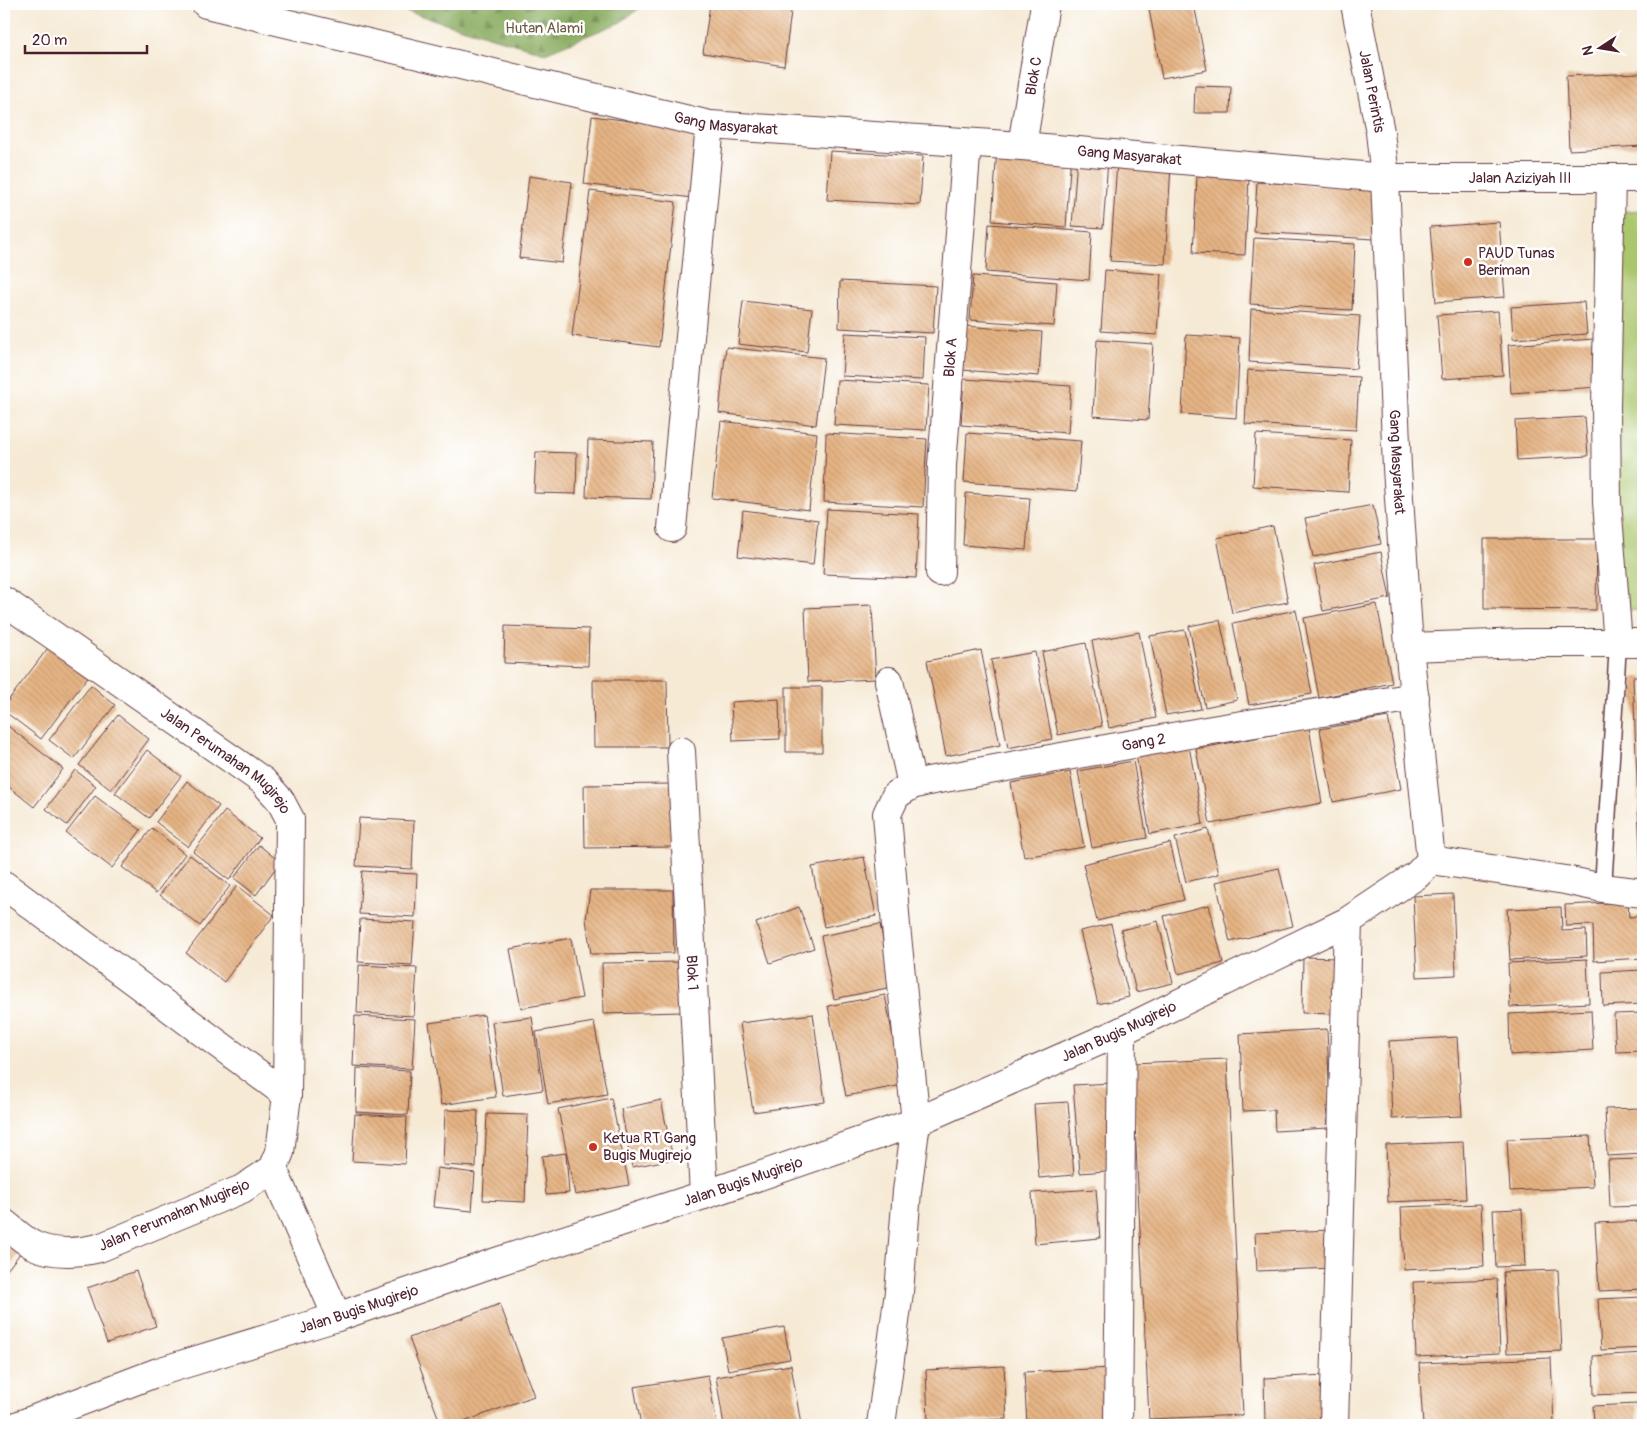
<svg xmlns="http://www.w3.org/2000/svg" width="1647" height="1429" viewBox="0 0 1647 1429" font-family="Pangolin,sans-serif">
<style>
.forest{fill:url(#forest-firs);stroke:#6a6546}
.pitch{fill:#acc66d;stroke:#7b724c}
.building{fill:url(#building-back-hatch)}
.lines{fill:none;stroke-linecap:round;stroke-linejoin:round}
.service-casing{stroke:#643d44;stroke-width:19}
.minor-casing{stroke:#643d44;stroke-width:30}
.service{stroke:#fff;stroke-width:16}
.minor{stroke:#fff;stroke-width:28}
.poi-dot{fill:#c8321e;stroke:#fff;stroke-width:2}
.labels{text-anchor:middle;stroke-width:5;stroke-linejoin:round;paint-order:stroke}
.park-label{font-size:15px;fill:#6c5942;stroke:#fff}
.street-label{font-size:15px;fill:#4a1f2b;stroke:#fff}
.poi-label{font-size:15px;fill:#4a1f2b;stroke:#fff;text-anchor:start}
</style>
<defs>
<pattern id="forest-firs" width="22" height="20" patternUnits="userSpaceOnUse" patternTransform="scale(1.25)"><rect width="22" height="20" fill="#89ab60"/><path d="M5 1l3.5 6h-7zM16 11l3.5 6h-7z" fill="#728b4f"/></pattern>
<pattern id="building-back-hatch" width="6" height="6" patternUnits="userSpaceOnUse" patternTransform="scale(1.25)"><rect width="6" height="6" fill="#e5b484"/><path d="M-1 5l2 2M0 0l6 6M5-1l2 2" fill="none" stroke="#c69a72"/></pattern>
</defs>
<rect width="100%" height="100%" fill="#fff"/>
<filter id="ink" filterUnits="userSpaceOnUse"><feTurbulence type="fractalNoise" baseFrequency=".02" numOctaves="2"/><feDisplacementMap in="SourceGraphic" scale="10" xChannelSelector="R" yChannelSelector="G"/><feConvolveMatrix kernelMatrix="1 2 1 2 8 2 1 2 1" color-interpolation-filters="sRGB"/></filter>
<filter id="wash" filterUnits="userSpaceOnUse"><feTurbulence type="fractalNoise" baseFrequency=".0096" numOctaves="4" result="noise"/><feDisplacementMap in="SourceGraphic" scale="20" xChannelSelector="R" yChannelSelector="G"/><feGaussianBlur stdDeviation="1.12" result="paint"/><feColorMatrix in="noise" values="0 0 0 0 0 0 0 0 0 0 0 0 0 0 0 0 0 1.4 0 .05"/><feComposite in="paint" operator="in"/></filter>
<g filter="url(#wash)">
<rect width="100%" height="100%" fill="#f6ead5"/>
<path class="forest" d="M382 4H645L621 22 545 53Z"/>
<path class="pitch" d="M1643 210V610L1618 611 1598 213Z"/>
<g id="blocks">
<path class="building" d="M710 4H792L784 66 703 53Z
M1148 4H1194L1207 70 1162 78Z
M1641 73 1643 146 1569 150 1566 76Z
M1195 86 1231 87 1230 113H1194Z
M592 116 699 130 692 198 584 184Z
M997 148 1071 153 1066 227 992 221Z
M830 151 923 156 920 205 827 200Z
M1077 157 1108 160 1103 228 1072 226Z
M1117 163 1171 166 1165 264 1110 261Z
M529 176 572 182 562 263 519 258Z
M1197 176 1249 179 1245 255 1193 253Z
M1257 182 1376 189 1374 239 1254 232Z
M590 191 676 202 659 347 572 336Z
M1499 222 1505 297 1436 302 1430 227Z
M989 224 1092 232 1089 280 986 272Z
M1254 238 1355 244 1352 310 1250 304Z
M1105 270 1161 274 1157 335 1101 331Z
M973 276 1057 282 1054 326 970 320Z
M840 281 936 286 933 333 839 328Z
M743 301 812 309 807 352 738 344Z
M1584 302 1587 334 1513 339 1511 307Z
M1251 309 1360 316 1356 369 1249 362Z
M1498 311 1503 375 1442 379 1437 315Z
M965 326 1042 332 1039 376 962 370Z
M845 333 925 337 923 380 842 376Z
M1186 335 1240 338 1236 418 1182 414Z
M1594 339 1598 387 1511 393 1508 345Z
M1097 340 1153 344 1148 420 1093 416Z
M726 347 824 358 816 425 719 413Z
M1248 370 1359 377 1356 430 1245 424Z
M964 379 1071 386 1068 433 961 425Z
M837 380 929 385 926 430 834 425Z
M1585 417 1588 456 1517 460 1515 421Z
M721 421 817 433 809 510 712 498Z
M826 433 927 439 923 507 824 502Z
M967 433 1081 441 1077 491 964 482Z
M1256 434 1351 440 1348 492 1253 486Z
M588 440 653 442 651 499 586 497Z
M536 452 577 453 576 494 534 493Z
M966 493 1030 498 1026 550 963 545Z
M1373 505 1381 544 1313 557 1305 518Z
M827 509 919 514 916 578 823 574Z
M743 510 818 520 813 565 738 556Z
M1273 526 1288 602 1232 613 1217 538Z
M1484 539H1597L1596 610 1484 609Z
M1381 552 1390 598 1323 611 1314 565Z
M1377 604 1392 683 1319 698 1304 618Z
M872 605 876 679 808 682 805 608Z
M1296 610 1312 694 1249 705 1233 623Z
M1220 620 1237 700 1205 707 1189 626Z
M505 626 589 629 588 666 504 663Z
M1185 630 1201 709 1166 715 1150 636Z
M1139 632 1156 718 1109 728 1092 641Z
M1086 643 1102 726 1058 735 1042 652Z
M51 644 90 674 41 739 4 711V706Z
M981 650 1000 745 946 756 927 661Z
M1035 652 1052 739 1008 748 991 660Z
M1633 677H1643V881H1641Z
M593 680H667L668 747H594Z
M91 685 115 705 74 759 49 740Z
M786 687H822V752H786Z
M779 699 780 739 733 741 731 702Z
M118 715 149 739 111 790 79 765Z
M1388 717 1401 789 1333 802 1320 729Z
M4 723 63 769 34 807 4 783Z
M1309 728 1322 803 1210 824 1196 749Z
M1189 746 1203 824 1150 834 1136 755Z
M147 750 181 776 149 818 115 793Z
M1133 761 1147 838 1092 848 1078 771Z
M75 770 96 786 67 825 46 809Z
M1070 772 1084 847 1024 857 1011 783Z
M187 781 219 806 188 847 156 822Z
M673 784 674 847 585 848 584 785Z
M95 796 141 830 112 868 66 833Z
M225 811 260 838 229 880 193 852Z
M359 818 414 821 412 869 356 866Z
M152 828 185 854 156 893 122 867Z
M1208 829 1219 874 1186 882 1175 838Z
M1170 843 1184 900 1097 921 1083 864Z
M259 845 280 862 256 895 234 878Z
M190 855 230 886 200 926 160 895Z
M864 857 876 916 824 927 812 867Z
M1279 868 1293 926 1230 942 1216 882Z
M362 871 417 874 415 917 359 914Z
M237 886 274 915 224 982 186 953Z
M590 890H673L674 953 591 954 586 919Z
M1453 894 1456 975 1417 977 1413 896Z
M1628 902 1629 917 1643 916V958L1594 961 1593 925 1566 926 1565 905Z
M1209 905 1223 963 1178 974 1164 916Z
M799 907 814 948 770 963 756 923Z
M1561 907 1562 931 1586 930 1587 956 1510 960 1507 909Z
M360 919 415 922 412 965 358 962Z
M1158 921 1173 983 1136 992 1121 930Z
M880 924 892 987 834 999 821 936Z
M1111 924 1129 997 1098 1004 1080 931Z
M571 938 582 998 521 1008 510 949Z
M1303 957 1336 958 1335 1014 1302 1013Z
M1587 959 1589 1003 1510 1007 1508 963Z
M682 962 683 1012 603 1014 602 963Z
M359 965 417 968 414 1016 357 1013Z
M1643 970V1004L1603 1006 1602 972Z
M885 995 902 1085 846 1096 828 1006Z
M1591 1010 1593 1050 1510 1055 1509 1014Z
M1643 1013V1051L1616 1052 1614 1014Z
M813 1014 825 1102 753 1112 740 1023Z
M484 1015 496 1097 441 1105 429 1023Z
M355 1016 415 1019 412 1069 353 1066Z
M532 1017 543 1090 503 1096 492 1022Z
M594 1022 607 1094 548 1104 536 1032Z
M1327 1029 1330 1107H1326L1328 1128 1275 1131 1274 1110 1243 1111 1240 1034Z
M1457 1037 1462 1116 1392 1119 1389 1041Z
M1227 1059 1243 1415 1149 1419 1132 1063Z
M357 1068 410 1071 408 1115 356 1112Z
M1112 1083 1119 1170 1080 1173 1073 1085Z
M611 1098 629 1185 575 1195 558 1109Z
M661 1100 673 1159 632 1167 621 1109Z
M1068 1102 1074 1175 1039 1178 1034 1104Z
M1643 1108V1154L1607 1156 1605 1109Z
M445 1110 478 1111 476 1167 443 1165Z
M355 1114 407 1117 405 1164 352 1161Z
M487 1114 528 1115 525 1202 483 1200Z
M1590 1136 1593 1187 1510 1191 1507 1139Z
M1463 1142 1466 1199 1388 1202 1386 1145Z
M566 1153 569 1193 546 1195 542 1156Z
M1643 1159V1206L1610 1207 1608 1160Z
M437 1168 475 1173 472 1211 433 1207Z
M1096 1189 1100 1238 1035 1244 1032 1193Z
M1481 1204 1484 1266 1404 1270 1401 1207Z
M1522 1209 1525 1266 1496 1267 1493 1210Z
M1643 1221V1289L1599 1291 1595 1223Z
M1332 1230 1334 1268 1257 1271 1255 1233Z
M4 1239 21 1252 4 1274Z
M1558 1270 1562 1351 1507 1353 1503 1272Z
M136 1271 156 1326 107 1343 87 1288Z
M1497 1279 1500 1353 1416 1357 1413 1282Z
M1643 1297V1348L1601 1350 1598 1299Z
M500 1304 534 1396 455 1425H441L409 1338Z
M784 1327 790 1359 728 1370 722 1338Z
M1643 1353V1393L1594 1395 1593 1356Z
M1551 1358 1554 1425H1423L1419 1363Z
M791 1365 801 1425H724L716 1377Z
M1004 1366 1007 1419 928 1422 926 1370Z
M1114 1368 1116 1422 1027 1425 1024 1372Z
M708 1375 717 1425H641L634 1387Z
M1327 1375 1329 1418 1265 1421 1264 1378Z
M1637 1404 1638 1425H1594L1593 1406Z"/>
</g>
</g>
<g filter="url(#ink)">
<use href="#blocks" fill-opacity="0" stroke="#643d44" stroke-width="1"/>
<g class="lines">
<g class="service-casing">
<path id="service" d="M1603 888 1618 644"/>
</g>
<g class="minor-casing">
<g id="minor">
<path id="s1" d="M206 4 710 125 1022 146 1385 178"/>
<path id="s2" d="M1355 4 1380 132 1385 178 1397 468 1409 647 1431 860"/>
<path id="s3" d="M1022 146 1045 4"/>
<path id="s4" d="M1396 178H1643"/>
<path d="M1611 178 1606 407 1607 502 1618 644"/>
<path d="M672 528 710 125"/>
<path id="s5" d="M940 572 942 465 967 143"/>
<path id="s6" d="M4 601 263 781 280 800 290 819 287 1095 280 1152 273 1169 242 1189 99 1248C77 1253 54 1255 33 1245 22 1239 13 1230 4 1223"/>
<path d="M1409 647 1525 643H1643"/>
<path d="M889 681 912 785"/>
<path id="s7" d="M681 751 704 1195"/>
<path d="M1431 860 1565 880 1603 888 1643 893"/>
<path d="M4 885 287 1095"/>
<path d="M273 1169 337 1317"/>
<path id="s8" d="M19 1425 158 1372 337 1317 496 1262 704 1195 916 1122 1122 1031 1348 921 1417 875 1431 860"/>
<path id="s9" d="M881 1425 899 1292 907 1191 916 1122 896 926 887 814 896 795 912 785 928 781 1206 731 1415 697"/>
<path d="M1118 1425 1122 1031"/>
<path d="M1334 1425 1348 921"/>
</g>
</g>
<use href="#service" class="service"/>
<use href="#minor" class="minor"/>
</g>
</g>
<g class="poi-dot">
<circle cx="1468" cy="262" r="5"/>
<circle cx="593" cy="1147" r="5"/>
</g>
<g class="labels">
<g class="park-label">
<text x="544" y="33">Hutan Alami</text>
</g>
<g class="street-label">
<text dy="5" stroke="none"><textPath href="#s3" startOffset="71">Blok C</textPath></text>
<text dy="5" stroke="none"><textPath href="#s2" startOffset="89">Jalan Perintis</textPath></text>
<text dy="5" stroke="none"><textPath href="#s1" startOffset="534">Gang Masyarakat</textPath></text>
<text dy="5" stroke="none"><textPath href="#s1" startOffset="939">Gang Masyarakat</textPath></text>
<text dy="5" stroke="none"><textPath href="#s4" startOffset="124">Jalan Aziziyah III</textPath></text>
<text dy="5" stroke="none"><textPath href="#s5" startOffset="215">Blok A</textPath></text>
<text dy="5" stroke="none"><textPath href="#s2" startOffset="461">Gang Masyarakat</textPath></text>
<text dy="5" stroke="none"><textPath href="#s9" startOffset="890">Gang 2</textPath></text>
<text dy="5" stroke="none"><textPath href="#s6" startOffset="274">Jalan Perumahan Mugirejo</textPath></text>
<text dy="5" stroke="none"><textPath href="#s7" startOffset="222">Blok 1</textPath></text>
<text dy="5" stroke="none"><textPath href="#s8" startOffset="1169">Jalan Bugis Mugirejo</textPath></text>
<text dy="5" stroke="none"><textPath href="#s8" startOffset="764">Jalan Bugis Mugirejo</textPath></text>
<text transform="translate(174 1215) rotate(-23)" y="5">Jalan Perumahan Mugirejo</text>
<text dy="5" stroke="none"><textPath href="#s8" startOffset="359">Jalan Bugis Mugirejo</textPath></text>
</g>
<g class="poi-label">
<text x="1478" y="258">PAUD Tunas<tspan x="1478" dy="17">Beriman</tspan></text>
<text x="603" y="1143">Ketua RT Gang<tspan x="603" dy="17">Bugis Mugirejo</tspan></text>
</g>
</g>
<rect width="1647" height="1429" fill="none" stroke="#fff" stroke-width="20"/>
<g transform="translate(1600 48) rotate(258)" stroke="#ffffff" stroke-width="4" paint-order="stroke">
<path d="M0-4L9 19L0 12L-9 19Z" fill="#4a1f2b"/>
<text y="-8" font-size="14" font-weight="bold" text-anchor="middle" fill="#4a1f2b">N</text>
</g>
<path d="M25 45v8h122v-8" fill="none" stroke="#4a1f2b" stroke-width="2.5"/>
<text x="32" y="45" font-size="15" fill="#4a1f2b" stroke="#ffffff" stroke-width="4" paint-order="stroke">20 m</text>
</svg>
